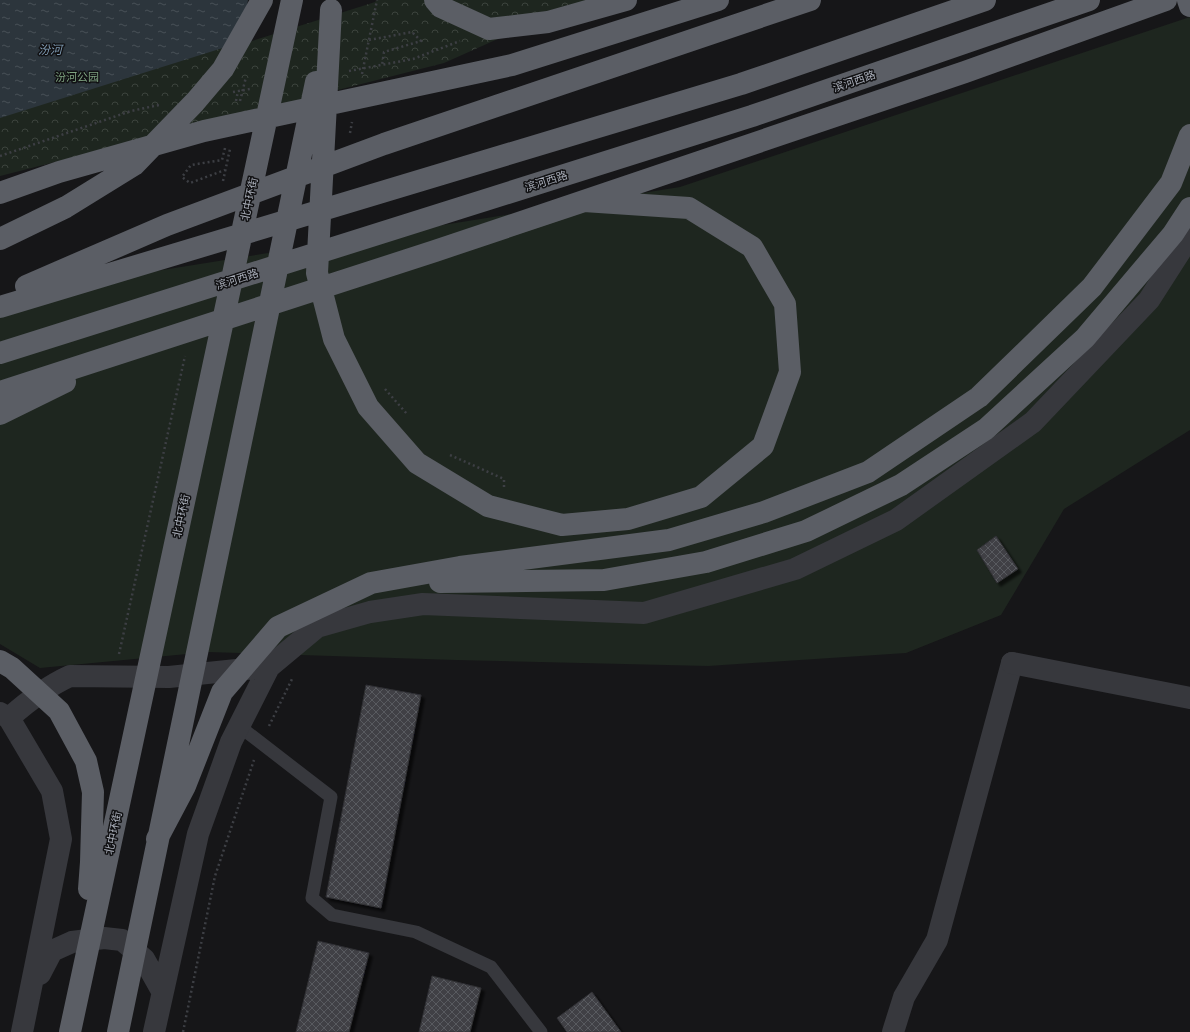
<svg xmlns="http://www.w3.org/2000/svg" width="1190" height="1032" viewBox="0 0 1190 1032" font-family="Quicksand,'Noto Sans SC',sans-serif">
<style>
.green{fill:#1e261f}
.park{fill:url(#park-crowns)}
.water{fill:url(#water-ripples)}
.pier{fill:#161618}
.building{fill:url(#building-cross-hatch);stroke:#303034;filter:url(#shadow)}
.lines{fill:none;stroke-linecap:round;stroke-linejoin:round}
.path{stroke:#3d3f44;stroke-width:2.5;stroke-dasharray:2 3;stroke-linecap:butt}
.service{stroke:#37383d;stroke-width:13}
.minor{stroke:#37383d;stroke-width:22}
.tertiary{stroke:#37383d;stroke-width:22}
.trunk{stroke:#5b5e65;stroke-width:22}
.labels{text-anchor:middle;stroke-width:3;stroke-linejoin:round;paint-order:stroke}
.park-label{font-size:11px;fill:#7fa381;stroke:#111113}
.street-label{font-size:11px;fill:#a8adb8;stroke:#111113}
.water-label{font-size:12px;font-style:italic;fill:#7f9bb3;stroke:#111113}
</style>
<defs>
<pattern id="park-crowns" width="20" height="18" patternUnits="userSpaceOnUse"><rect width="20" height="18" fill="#1e261f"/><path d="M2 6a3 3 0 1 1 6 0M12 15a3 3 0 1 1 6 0" fill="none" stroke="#3c433d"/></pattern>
<pattern id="water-ripples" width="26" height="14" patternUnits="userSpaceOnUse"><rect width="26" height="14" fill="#2c353c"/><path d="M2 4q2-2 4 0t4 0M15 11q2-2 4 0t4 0" fill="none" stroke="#485056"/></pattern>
<pattern id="building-cross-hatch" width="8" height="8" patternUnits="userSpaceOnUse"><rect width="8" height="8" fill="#404145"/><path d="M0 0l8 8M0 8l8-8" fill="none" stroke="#595a5e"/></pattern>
<filter id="shadow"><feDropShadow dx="3.5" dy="3.5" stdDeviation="1" flood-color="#0009"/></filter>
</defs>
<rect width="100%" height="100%" fill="#161618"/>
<path class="green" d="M1190 17V430L1064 509 1001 615 906 653 708 666 456 660 208 652 40 668 0 644V296L680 187Z"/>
<path class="park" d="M0 0H595L556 13 444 63 0 176Z"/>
<path class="water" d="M0 0H375L0 118Z"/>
<path class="pier" d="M248 0H377L375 2 239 45Z"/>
<path class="building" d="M996 536 1018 569 997 583 977 550Z
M366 685 421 695 381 908 326 897Z
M318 941 369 953 349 1032H296Z
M432 976 481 988 470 1032H419Z
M592 992 621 1032H567L557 1018Z"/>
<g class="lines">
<path class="path" d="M369 40 412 32 421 41 384 52 382 65
M349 71 413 59 460 41
M362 74 377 0
M233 92 250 89
M236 101 238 91
M240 101 246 77
M350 133 352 122
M225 148 222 160 191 165 182 177 190 183 225 170
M0 156 131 111 159 105
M223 181 230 149
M385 389 407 414
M450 455 504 479V487
M119 654 185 356
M269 726 293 677
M183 1032 215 876 254 760"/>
<path class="service" d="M239 726 331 797 312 898 332 915 416 932 491 967 541 1032"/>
<path class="minor" d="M893 1032 904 997 937 940 1012 663"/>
<path class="tertiary" d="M1012 663 1190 698
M0 713 9 718 52 791 61 839 22 1032
M9 718C27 702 48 686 70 676L169 677 256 668
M40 974 52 951 72 942 104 938 122 940 144 959 162 991
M154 1032 198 834 231 742 269 667 317 627 370 612 423 604 644 613 795 569 896 520 1033 422 1149 300 1190 236"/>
<path class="trunk" d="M435 0 441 7 489 29 548 22 626 0
M1188 0 1190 6
M331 10 317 273 334 339 368 407 417 463 488 506 562 525 628 519 701 497 763 446 790 372 785 304 752 247 689 208 584 201
M0 193 59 172 204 131 512 65 718 0
M0 239 66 207 134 165 195 102 223 69 262 0
M26 286 167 225 384 144 810 0
M0 307 741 84 985 0
M0 353 752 116 1089 0
M0 392 435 251 584 201 965 72 1166 0
M0 414 65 382
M440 582 604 580 706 562 806 531 901 485 986 429 1085 338 1173 234 1190 208
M0 661 12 668 59 711 86 761 93 792 91 862 89 889
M157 839 185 786 222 692 278 627 371 583 460 567 669 540 764 512 868 472 979 397 1092 287 1171 183 1190 135
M70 1032 292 0
M118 1032 316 82"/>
</g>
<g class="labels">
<g class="park-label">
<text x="77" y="81">汾河公园</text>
</g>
<g class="street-label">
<text transform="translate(854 81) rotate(-19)" y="4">滨河西路</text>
<text transform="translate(546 181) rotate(-18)" y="4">滨河西路</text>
<text transform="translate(249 199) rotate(-78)" y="4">北中环街</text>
<text transform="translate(237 279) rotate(-18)" y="4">滨河西路</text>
<text transform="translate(181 516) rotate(-78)" y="4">北中环街</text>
<text transform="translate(113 833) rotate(-78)" y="4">北中环街</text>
</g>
<g class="water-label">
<text x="50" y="54">汾河</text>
</g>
</g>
</svg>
